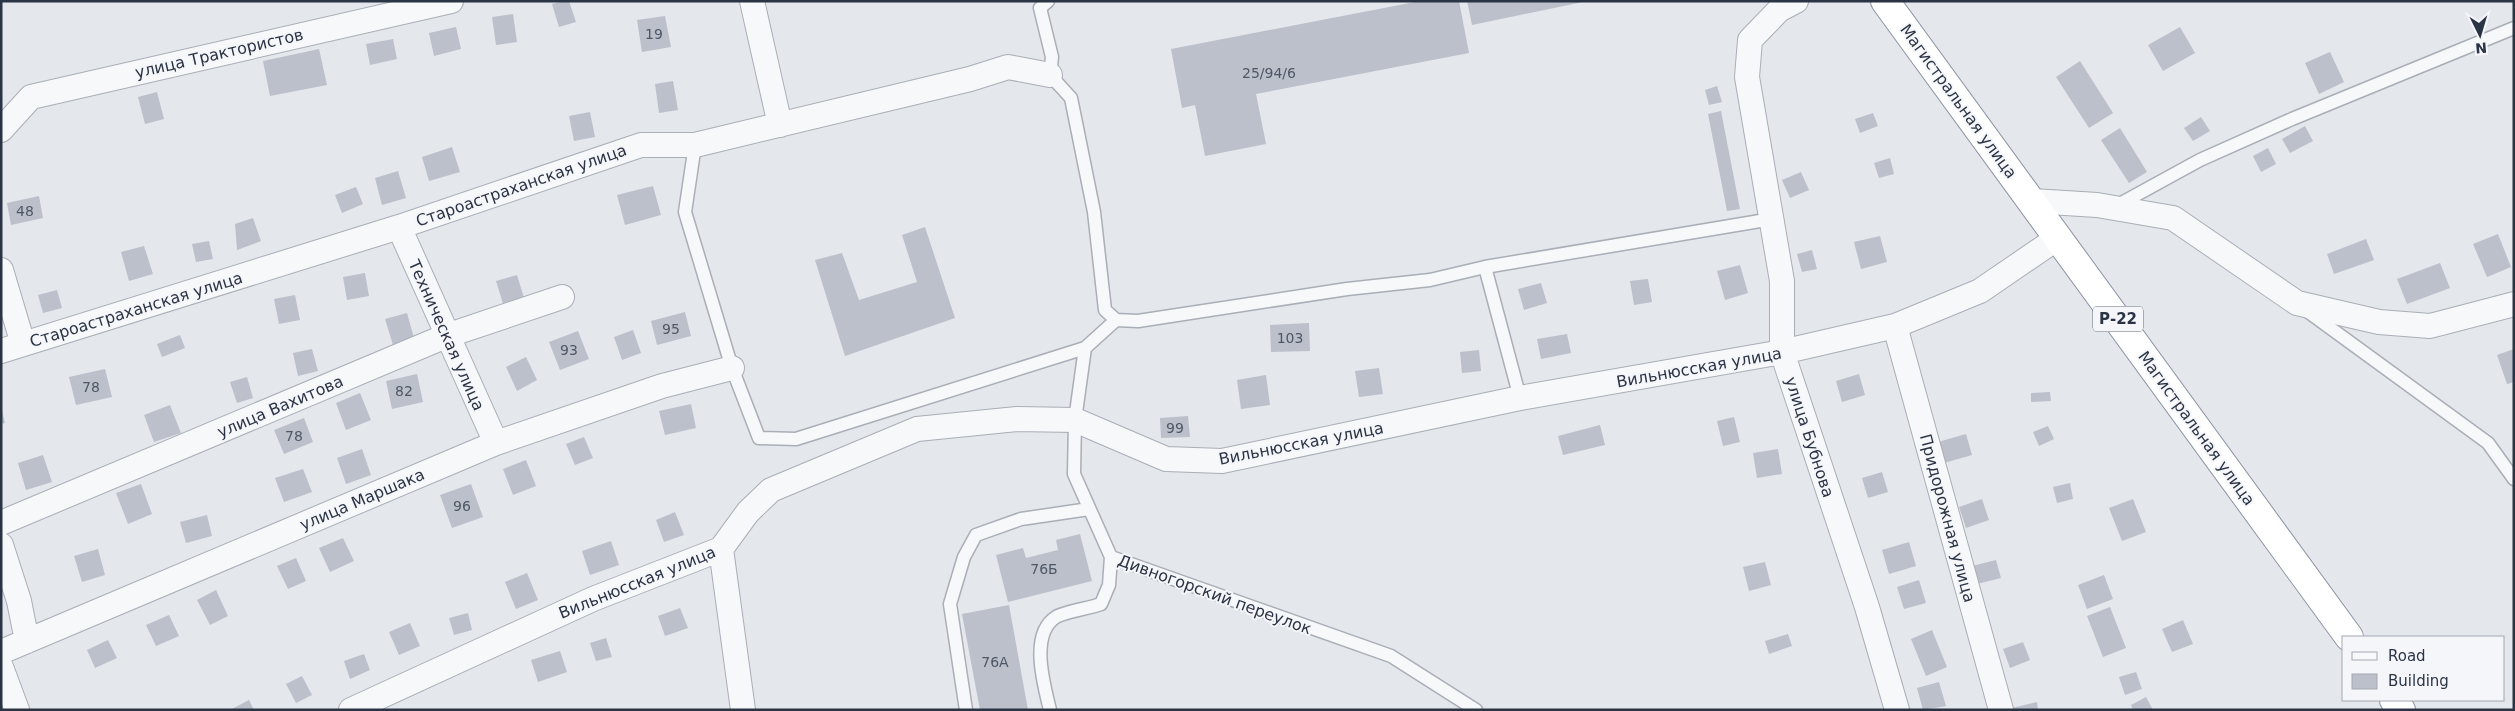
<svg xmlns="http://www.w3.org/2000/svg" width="2515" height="711" viewBox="0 0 2515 711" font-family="'DejaVu Sans',sans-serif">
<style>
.building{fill:#bbc0ca}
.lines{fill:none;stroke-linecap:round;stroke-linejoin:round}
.lane-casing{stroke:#a9aeb7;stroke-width:15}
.street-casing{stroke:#a9aeb7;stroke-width:26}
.highway-casing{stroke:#8b94a3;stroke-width:30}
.lane{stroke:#f7f8fa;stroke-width:12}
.street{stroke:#f7f8fa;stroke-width:24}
.highway{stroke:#fff;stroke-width:28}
.labels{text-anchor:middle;stroke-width:4;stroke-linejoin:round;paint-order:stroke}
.number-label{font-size:14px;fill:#4f5766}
.shield{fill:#f4f6f9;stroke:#676e7b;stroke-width:1}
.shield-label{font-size:15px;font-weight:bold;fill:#2b3445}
.street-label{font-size:16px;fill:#2b3445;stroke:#f4f6f9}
</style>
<rect width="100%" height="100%" fill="#e4e7ec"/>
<path class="building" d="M563 1H569L576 22 559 27 552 4Z
M1420 1H1459L1469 53 1256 94 1266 144 1205 156 1195 105 1182 108 1171 49Z
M1467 1H1582L1583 2 1472 25Z
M513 14 517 42 496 45 492 17Z
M665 16 671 47 642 52 637 20Z
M456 27 461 49 434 56 429 33Z
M2180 27 2195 53 2163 71 2148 45Z
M393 39 397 59 370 65 366 44Z
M319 49 327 85 270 96 263 61Z
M2330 52 2344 82 2319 94 2305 63Z
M2080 61 2113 113 2089 128 2056 77Z
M673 81 678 110 659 113 655 84Z
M1717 86 1722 102 1709 105 1705 90Z
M157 92 164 119 145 124 138 97Z
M1721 111 1740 209 1727 211 1708 114Z
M590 112 595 137 574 141 569 116Z
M1873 113 1878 126 1860 133 1855 119Z
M2201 117 2210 131 2193 141 2184 128Z
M2305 126 2313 141 2290 153 2282 139Z
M2120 128 2147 172 2129 183 2101 140Z
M452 147 460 172 429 181 422 157Z
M2268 148 2276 164 2261 172 2253 156Z
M1890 158 1894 174 1879 178 1874 163Z
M398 171 406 198 382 205 375 178Z
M1801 172 1809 190 1790 198 1782 180Z
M653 186 661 215 625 225 617 195Z
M356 187 363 204 342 213 335 195Z
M39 196 43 218 11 225 7 203Z
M253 218 261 241 237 250 235 224Z
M925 227 955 318 845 356 815 260 842 253 859 300 917 282 902 235Z
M2498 234 2511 267 2487 277 2473 244Z
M1880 236 1887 262 1861 269 1854 242Z
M2366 239 2374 260 2334 274 2327 254Z
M209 241 213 259 196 262 192 244Z
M144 246 153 274 129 281 121 252Z
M1812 250 1817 269 1802 272 1797 254Z
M2440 263 2450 288 2407 304 2397 279Z
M1740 265 1748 293 1725 300 1717 271Z
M365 273 369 296 347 300 343 277Z
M517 275 525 301 504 307 496 281Z
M1648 279 1652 302 1634 305 1630 281Z
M1541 283 1547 303 1524 310 1518 289Z
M57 290 62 308 43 313 38 295Z
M295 295 300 320 279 324 274 299Z
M685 312 691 336 657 345 651 321Z
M407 313 414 338 393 345 385 319Z
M1309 323 1310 351 1271 352 1270 325Z
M633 330 641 353 622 360 614 337Z
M578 331 589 359 560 370 549 342Z
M1567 334 1571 353 1541 359 1537 339Z
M180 335 185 348 162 357 157 344Z
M312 349 318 371 298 376 293 353Z
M2514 349V382L2507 384 2497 355Z
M1479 350 1481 371 1462 373 1460 352Z
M526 357 537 380 517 391 506 367Z
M1379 368 1383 394 1359 397 1355 371Z
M105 369 112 397 76 405 69 377Z
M417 374 423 402 392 409 386 381Z
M1859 374 1865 395 1842 402 1836 381Z
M1266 375 1270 405 1241 409 1237 380Z
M247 377 253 398 237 403 230 382Z
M2050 392 2051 401 2031 402V393Z
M360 393 371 420 346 430 336 403Z
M691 404 696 428 665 435 659 411Z
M170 405 181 433 154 442 144 415Z
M1 407 5 423 1 424Z
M1188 416 1190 437 1161 438 1160 418Z
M1734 417 1740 442 1723 446 1717 421Z
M304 418 313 442 284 454 274 430Z
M1600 425 1605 445 1563 455 1558 436Z
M2048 426 2054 439 2039 446 2033 432Z
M1966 434 1972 455 1944 463 1938 442Z
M584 437 593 458 575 465 566 444Z
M362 449 371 475 346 484 337 458Z
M1778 449 1782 474 1757 478 1753 453Z
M43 455 52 482 26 490 18 463Z
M526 460 536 486 513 495 503 469Z
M303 469 312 492 284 502 275 478Z
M1882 472 1888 492 1868 498 1862 478Z
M2070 483 2073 499 2057 503 2053 487Z
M141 484 152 514 128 524 116 493Z
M471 484 483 517 452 528 440 495Z
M1982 499 1989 520 1966 528 1959 507Z
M2133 499 2146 532 2122 541 2109 508Z
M675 512 684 535 664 542 656 520Z
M207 515 212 536 186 543 180 522Z
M1080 534 1092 581 1008 602 996 555 1023 548 1026 558 1058 550 1056 540Z
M343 538 354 561 330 572 319 548Z
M611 541 619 565 590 575 582 551Z
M1909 542 1916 566 1889 574 1882 550Z
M98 549 105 575 82 582 74 556Z
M296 558 306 581 288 589 277 566Z
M1996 560 2001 578 1977 584 1972 566Z
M1765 562 1771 585 1749 591 1743 567Z
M527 573 538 600 516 609 505 582Z
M2104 575 2113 599 2087 609 2078 585Z
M1919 580 1926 603 1904 609 1897 587Z
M216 590 228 616 210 625 197 600Z
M1009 605 1028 710H980L962 614Z
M2110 607 2126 648 2103 657 2087 616Z
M680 608 688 628 665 636 658 616Z
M468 613 472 630 454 635 449 618Z
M169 615 179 636 156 646 146 625Z
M2183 620 2193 644 2172 652 2162 629Z
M410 623 420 646 399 655 389 632Z
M1932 630 1947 667 1926 676 1911 639Z
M1788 634 1792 646 1769 654 1765 641Z
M606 638 612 657 596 661 590 643Z
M108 640 117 658 95 668 87 650Z
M2023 642 2030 660 2010 668 2003 649Z
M560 651 567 672 538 682 531 660Z
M364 654 370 670 350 679 344 661Z
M2136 672 2142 689 2125 695 2119 677Z
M302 676 312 695 296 703 286 684Z
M1939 682 1946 706 1923 710 1917 688Z
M2146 697 2153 710H2133L2131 705Z
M249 700 254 710H230Z
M2037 702 2038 710H2012V708Z"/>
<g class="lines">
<g class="lane-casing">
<path id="lane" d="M1048 1 1040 8 1052 57 1050 75 1071 98 1094 212 1105 310 1116 320 1085 348 1075 420 1074 474 1111 557 1391 656 1476 710
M695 145 685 212 732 368 759 438 796 439 1085 348
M2116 206 2200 160 2292 119 2514 28
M1485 267 1520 398
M2307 311 2488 443 2514 479
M1116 320 1138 321 1347 289 1430 280 1485 267 1772 219
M966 710 950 604 964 557 976 535 1021 519 1089 509
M1050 710C1044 685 1029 634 1056 617 1064 612 1090 608 1101 604L1109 585 1111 557"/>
</g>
<g class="street-casing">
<path id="street" d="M752 1 780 125
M1796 1 1779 10 1750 40 1747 77 1782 281V352L1867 607 1897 710
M1 130 31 97 451 1
M2033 201 2097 205 2173 218 2297 303 2379 322 2430 326 2514 304
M399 227 496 443
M1 270 23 344
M1895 326 2001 710
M1 351 399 227 641 145H695L970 79 1008 67 1050 75
M1 523 446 336 562 297
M1 545 19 601 27 641
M721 549 743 710
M1 652 496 443 662 386 732 368
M1 667 17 710
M351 710 593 599 721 549 748 512 771 490 917 429 1017 419 1075 420 1166 459 1222 461 1520 398 1782 352 1895 326 1980 291 2059 237"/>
</g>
<g class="highway-casing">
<path id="highway" d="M1885 1 2349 637
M2394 700 2401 710"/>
</g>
<use href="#lane" class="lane"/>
<use href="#street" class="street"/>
<use href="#highway" class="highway"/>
</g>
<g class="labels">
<g class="number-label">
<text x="654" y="39">19</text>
<text x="1269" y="78">25/94/6</text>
<text x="25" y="216">48</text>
<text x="671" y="334">95</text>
<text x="1290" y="343">103</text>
<text x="569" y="355">93</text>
<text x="91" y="392">78</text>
<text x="404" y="396">82</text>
<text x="1175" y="433">99</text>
<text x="294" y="441">78</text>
<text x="462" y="511">96</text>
<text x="1044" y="574">76Б</text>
<text x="995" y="667">76А</text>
</g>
<rect class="shield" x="2093" y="306.5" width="50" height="25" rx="4"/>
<g class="shield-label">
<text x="2118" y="324">Р-22</text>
</g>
<g class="street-label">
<text transform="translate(219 53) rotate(-13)" y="6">улица Трактористов</text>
<text transform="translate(1959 101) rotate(54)" y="6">Магистральная улица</text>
<text transform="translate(521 185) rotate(-19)" y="6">Староастраханская улица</text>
<text transform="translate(136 309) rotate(-17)" y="6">Староастраханская улица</text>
<text transform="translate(447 335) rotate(66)" y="6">Техническая улица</text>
<text transform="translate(1699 367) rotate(-10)" y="6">Вильнюсская улица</text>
<text transform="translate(280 406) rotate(-23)" y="6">улица Вахитова</text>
<text transform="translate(2197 428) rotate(54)" y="6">Магистральная улица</text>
<text transform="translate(1810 437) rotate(72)" y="6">улица Бубнова</text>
<text transform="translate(1301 443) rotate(-11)" y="6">Вильнюсская улица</text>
<text transform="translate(362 499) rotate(-23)" y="6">улица Маршака</text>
<text transform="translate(1948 518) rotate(75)" y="6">Придорожная улица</text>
<text transform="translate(637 582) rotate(-22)" y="6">Вильнюсская улица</text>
<text transform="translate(1215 594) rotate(20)" y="6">Дивногорский переулок</text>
</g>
</g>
<rect width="2515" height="711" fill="none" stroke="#2b3445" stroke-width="5"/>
<rect x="2342" y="636" width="162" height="65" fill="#f4f6f9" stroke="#a4a8b1"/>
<rect x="2352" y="652" width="25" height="8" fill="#f7f8fa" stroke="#a4a8b1"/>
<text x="2388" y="661" font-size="15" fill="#2b3445">Road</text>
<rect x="2352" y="674" width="25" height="15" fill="#bbc0ca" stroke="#a4a8b1"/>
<text x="2388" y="686" font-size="15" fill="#2b3445">Building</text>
<g transform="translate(2480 35) rotate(175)" stroke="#f4f6f9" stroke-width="4" paint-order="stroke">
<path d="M0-4L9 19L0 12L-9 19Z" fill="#2b3445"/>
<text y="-8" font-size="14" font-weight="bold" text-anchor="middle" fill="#2b3445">N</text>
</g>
</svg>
